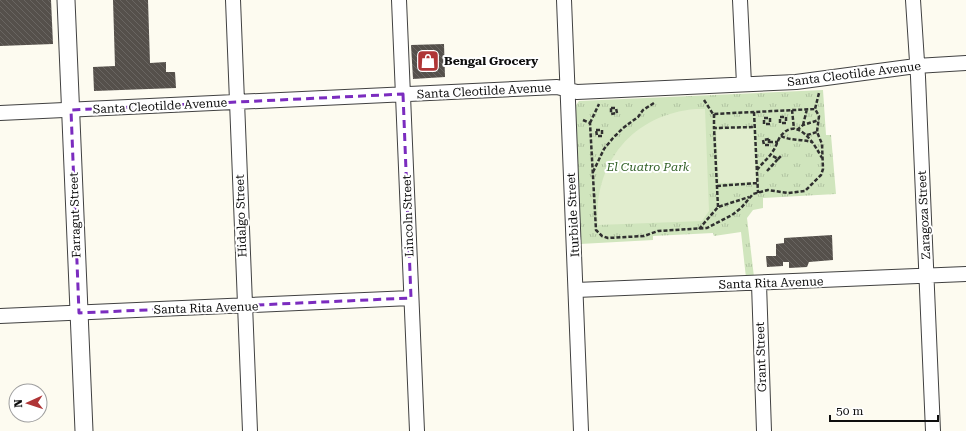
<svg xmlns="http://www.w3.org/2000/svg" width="966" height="431" viewBox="0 0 966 431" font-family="'Roboto Serif',serif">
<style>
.park{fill:url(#park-tufts)}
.pitch{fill:#e1edce}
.building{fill:url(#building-back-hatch)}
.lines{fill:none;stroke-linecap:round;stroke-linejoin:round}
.minor-casing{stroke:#414141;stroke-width:16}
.tertiary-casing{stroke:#414141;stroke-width:19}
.path{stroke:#303030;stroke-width:2.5;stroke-dasharray:4 2;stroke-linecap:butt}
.minor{stroke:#fff;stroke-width:14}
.tertiary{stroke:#fff;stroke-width:17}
.marked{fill:none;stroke:#7b2cbf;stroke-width:3;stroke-dasharray:8 5;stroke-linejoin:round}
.labels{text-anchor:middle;stroke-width:4;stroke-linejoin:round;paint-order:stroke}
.poi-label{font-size:12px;font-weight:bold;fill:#0e0e0e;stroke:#fff;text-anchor:start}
.street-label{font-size:12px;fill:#0e0e0e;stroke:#fff}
.park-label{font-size:12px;font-style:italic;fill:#2f5f25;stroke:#fff}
</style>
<defs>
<pattern id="park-tufts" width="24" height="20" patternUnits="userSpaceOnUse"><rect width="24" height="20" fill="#d0e5bd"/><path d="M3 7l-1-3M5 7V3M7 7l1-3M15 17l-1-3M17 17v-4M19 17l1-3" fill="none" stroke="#b1c3a1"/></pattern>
<pattern id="building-back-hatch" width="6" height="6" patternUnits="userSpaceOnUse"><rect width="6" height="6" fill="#55504b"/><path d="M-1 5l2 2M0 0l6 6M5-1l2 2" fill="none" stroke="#696561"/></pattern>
</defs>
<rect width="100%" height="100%" fill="#fdfbf0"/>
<path class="park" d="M823 90 826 135H831L836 194 763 198V208L753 210 747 218 754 277 746 278 741 232 714 236 713 233 653 236V240L580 244 574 108 579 101Z"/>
<path class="pitch" d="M696 109H705L709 211 702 221 598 225C593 163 633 114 696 109Z
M753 128 756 182 719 183 716 130Z"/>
<path class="building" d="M0 0H51L53 44 0 46Z
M113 0H148L150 63 166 62V72H175L176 88 94 91 93 67 115 66Z
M444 44 445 77 413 79 411 45Z
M832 235 833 260 809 262 807 267 789 268V262H783V266L767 267 766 256H776V244L784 243V238Z"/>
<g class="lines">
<g class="minor-casing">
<path id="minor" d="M233 0 250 431
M399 0 417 431
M564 0 581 431
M740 0 744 84
M913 0 918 77 933 431
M0 113 557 87 577 92 796 82 916 66 966 63
M759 284 764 431
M576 290 966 274
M0 316 411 298"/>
</g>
<g class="tertiary-casing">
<path id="tertiary" d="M66 0 84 431"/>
</g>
<path class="path" d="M704 100 713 114 815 109
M611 108H616L617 113 611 114Z
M792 110 794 129
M754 112 758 193
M714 114V128
M780 117H786V123H780Z
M764 118H770V124H764Z
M583 120 590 123 596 230 602 236 608 238 644 236 658 231 707 228 732 215 741 208 753 194 768 190 788 193 805 191 821 175 823 169 822 144 817 132 819 116 815 109 819 93
M590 123 599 104
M803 125 807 109
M596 130H602V136H597Z
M797 130 803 125 819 120
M807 135 817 132
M781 136C791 141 801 139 812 142
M769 139V145H764L763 140Z
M769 142H778
M778 159 782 155
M757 170C762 163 769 158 773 151 776 147 777 142 780 137 797 114 815 145 822 158
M767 171 778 159 771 155
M593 172 604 149 613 138 623 128 638 117 643 110 654 103
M717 186 757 183
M718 207 714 128 754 127
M699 229 718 207 749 197"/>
<use href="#minor" class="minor"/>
<use href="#tertiary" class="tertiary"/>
</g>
<path class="marked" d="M403 94 411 298 79 313 71 110Z"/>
<defs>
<g id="shop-square" transform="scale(1.15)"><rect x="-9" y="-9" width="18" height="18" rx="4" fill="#af3536" stroke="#fff"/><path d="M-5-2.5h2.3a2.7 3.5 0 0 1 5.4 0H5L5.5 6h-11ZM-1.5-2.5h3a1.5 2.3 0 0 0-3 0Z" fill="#fff"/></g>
</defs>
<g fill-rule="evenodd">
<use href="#shop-square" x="428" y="61"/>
</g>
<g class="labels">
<g class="poi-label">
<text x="444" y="65">Bengal Grocery</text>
</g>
<g class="street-label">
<text transform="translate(854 74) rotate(-7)" y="4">Santa Cleotilde Avenue</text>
<text transform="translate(484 91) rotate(-3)" y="4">Santa Cleotilde Avenue</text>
<text transform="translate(160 106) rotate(-3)" y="4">Santa Cleotilde Avenue</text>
<text transform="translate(75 215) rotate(-92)" y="4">Farragut Street</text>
<text transform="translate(573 215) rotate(-93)" y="4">Iturbide Street</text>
<text transform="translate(924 215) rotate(-93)" y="4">Zaragoza Street</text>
<text transform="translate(241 216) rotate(-92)" y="4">Hidalgo Street</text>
<text transform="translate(408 216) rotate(-92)" y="4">Lincoln Street</text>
<text transform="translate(771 283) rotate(-2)" y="4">Santa Rita Avenue</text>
<text transform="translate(206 308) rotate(-2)" y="4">Santa Rita Avenue</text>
<text transform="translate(761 357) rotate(-92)" y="4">Grant Street</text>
</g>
<g class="park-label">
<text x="648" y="171">El Cuatro Park</text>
</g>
</g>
<g transform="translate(28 403) rotate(267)"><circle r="19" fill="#ffffff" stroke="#9f9f9f"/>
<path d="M0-3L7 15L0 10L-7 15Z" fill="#af3536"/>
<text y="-6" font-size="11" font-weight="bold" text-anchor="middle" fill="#0e0e0e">N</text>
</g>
<path d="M830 415v6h108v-6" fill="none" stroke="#0e0e0e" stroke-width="2"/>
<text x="836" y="415" font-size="12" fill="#0e0e0e" stroke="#ffffff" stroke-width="3" paint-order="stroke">50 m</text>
</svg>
